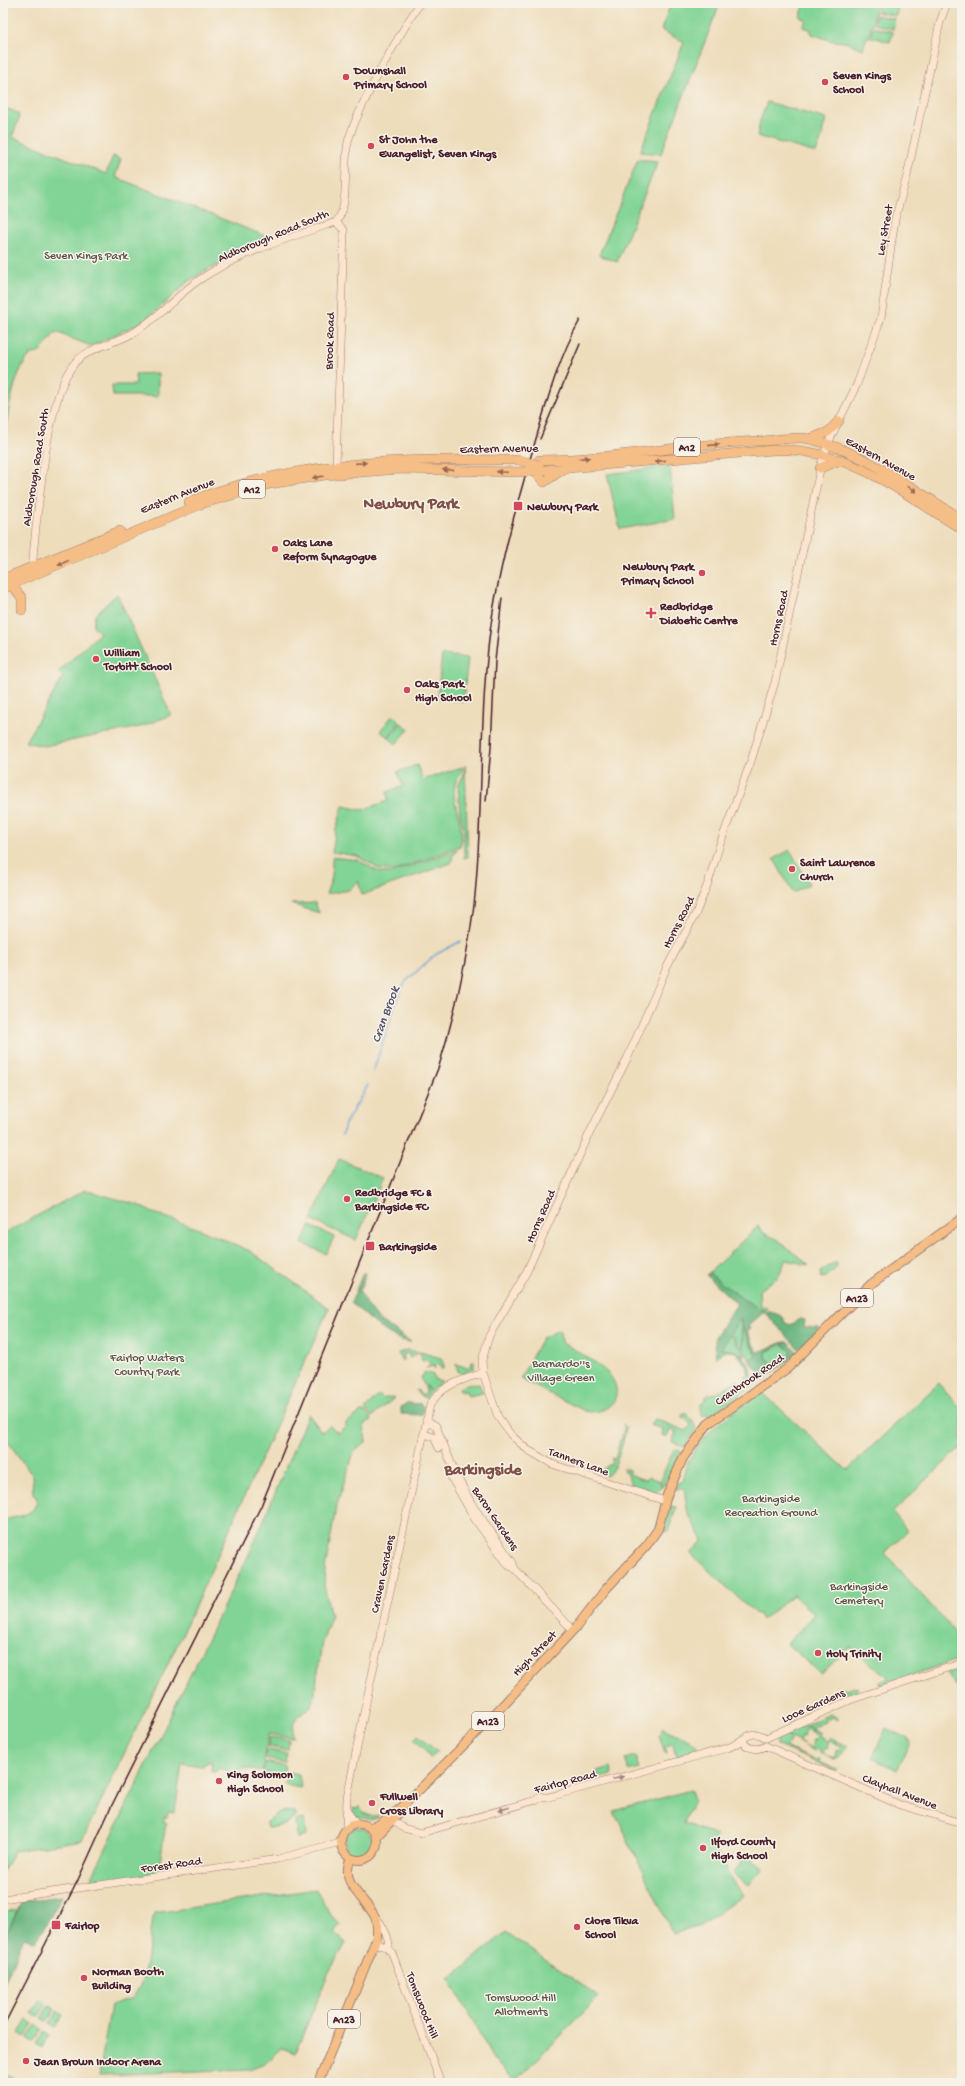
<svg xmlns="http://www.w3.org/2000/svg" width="965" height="2086" viewBox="0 0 965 2086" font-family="'Gochi Hand',sans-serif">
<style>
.green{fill:#82d496;stroke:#667a60}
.forest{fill:#69b67f;stroke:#5a6a55}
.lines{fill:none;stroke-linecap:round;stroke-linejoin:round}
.stream{stroke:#669fd5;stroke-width:1.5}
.secondary-casing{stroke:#9c7e73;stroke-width:8}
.primary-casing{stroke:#9c7e73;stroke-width:10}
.highway-casing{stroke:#9c7e73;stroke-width:10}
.secondary{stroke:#fbe5cf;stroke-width:7}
.primary{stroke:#f6be87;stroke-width:8}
.highway{stroke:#f6be87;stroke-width:9}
.rail{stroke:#4a1f2b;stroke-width:1.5}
.highway-bridge-casing{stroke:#9c7e73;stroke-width:10;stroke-linecap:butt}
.highway-bridge{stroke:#f6be87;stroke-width:9}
.oneway{fill:#976754}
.oneway2{fill:#a2827d}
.poi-dot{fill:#d1495b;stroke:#f7f3e8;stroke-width:1.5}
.labels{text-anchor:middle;stroke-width:3;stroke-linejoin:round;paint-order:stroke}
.shield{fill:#f7f3e8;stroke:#7e5f64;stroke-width:1}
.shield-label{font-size:11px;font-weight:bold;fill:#4a1f2b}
.poi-label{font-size:12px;font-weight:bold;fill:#4a1f2b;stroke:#f7f3e8;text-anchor:start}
.street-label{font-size:12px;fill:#4a1f2b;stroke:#f7f3e8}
.park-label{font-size:12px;fill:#5b554b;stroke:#f7f3e8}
.water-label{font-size:13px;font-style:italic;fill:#55526f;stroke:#f7f3e8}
.district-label{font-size:16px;font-weight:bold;fill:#804f45;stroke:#f7f3e8}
</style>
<rect width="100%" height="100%" fill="#f7f3e8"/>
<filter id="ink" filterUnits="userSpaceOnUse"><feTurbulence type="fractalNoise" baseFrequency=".025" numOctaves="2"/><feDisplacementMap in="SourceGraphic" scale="8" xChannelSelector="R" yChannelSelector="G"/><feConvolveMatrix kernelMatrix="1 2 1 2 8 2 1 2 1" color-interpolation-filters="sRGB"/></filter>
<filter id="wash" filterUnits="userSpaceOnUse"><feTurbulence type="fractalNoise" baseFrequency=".012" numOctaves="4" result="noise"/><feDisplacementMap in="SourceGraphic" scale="16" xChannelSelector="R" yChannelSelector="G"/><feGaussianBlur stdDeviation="0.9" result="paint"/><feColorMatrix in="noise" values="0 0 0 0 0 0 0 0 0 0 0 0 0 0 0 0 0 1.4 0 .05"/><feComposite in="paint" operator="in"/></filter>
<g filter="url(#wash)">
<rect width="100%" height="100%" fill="#edb"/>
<path class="green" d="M671 3H720L661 154 640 152 684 42 661 30Z
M796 3H877L869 37 866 39 863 49 845 42 833 41 812 34 810 29 803 27 806 20 800 17 804 6Z
M879 3 898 7 896 16 877 12Z
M876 15 895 19 893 29 874 24Z
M873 27 893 32 890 42 871 37Z
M767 102 826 119 822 133 823 134 816 153 757 136 760 121Z
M3 107 18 113 19 119 12 137 106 174 113 156 121 159 115 177 273 239 203 272 189 281 157 310 138 324 91 346 56 332 39 353 31 354C11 375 8 419 3 446Z
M638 159 658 161 617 262 599 255Z
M158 373V396H113L112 385H136L135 374Z
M670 466 675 519 620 529 607 474Z
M117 594 171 715 140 727 44 746 25 742 63 677 58 672 100 633 93 626 95 615Z
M442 655 468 658 463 701 437 698Z
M393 715 400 722 388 737 380 731Z
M401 723 409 729 396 744 389 738Z
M417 765 423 780 462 767 463 769C461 774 457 778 455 783 450 804 467 826 460 846L394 871 379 869 357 856 332 852 336 829 343 806 362 810 388 801 387 792 403 786 397 772Z
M465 765 468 857 464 858V829L460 814 458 786 464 774Z
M458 849 453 855 451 863 362 895 358 881 349 890 326 894 332 877V857L358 860 379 872 392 873Z
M790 850 809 884 793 893 774 859Z
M315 903 319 913 291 904Z
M339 1159 383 1178 356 1240 311 1220Z
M85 1190 138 1205 151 1212 199 1229 250 1251 329 1308 181 1637 82 1840 14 1851 3 1872V1520C17 1516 35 1517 37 1499L33 1493 32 1475 3 1435V1234Z
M310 1226 334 1237 326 1254 302 1243Z
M758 1226 765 1234 777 1239 809 1265 786 1260 778 1277 759 1290 760 1305 767 1308 757 1318 709 1273Z
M834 1263H837V1267L826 1277 821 1278 820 1272Z
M740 1319 743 1347 742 1349 731 1333Z
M742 1326 756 1356 750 1360 744 1351Z
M559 1330 563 1344C574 1348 604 1367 611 1377 626 1397 607 1416 585 1411L520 1379 542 1338Z
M730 1334 744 1353 745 1356 735 1351 721 1349Z
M783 1344 792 1351 790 1356 780 1363H771L766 1357V1352Z
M407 1350 419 1352 410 1358 408 1353 403 1355 404 1358 402 1361 398 1353Z
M420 1352 441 1358 445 1368 441 1369 439 1364 434 1365 435 1369 433 1366 426 1368 430 1365 428 1360 422 1361Z
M472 1361H474V1369L462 1373 458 1372 456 1364 467 1368 471 1366Z
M424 1372 433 1375 435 1380 442 1381 430 1392 426 1398 420 1395 416 1390 419 1391 421 1395 426 1393 425 1387H427L429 1391 427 1386H424L421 1377 424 1375Z
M750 1373 753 1376V1386L711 1415H701L700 1406 708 1395 717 1393 737 1380 742 1385 748 1380 746 1377Z
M474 1383 479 1384 483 1393 468 1396 466 1391 461 1392 459 1388Z
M939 1383 962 1410V1446L893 1512 907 1531 885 1553 962 1641V1658L880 1686V1682L889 1678 850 1647 821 1674 787 1644 814 1614 793 1595 762 1620 759 1614H756L691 1554 703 1540 688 1514 684 1489H675L678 1483 682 1481C690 1439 728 1415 762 1392L847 1470Z
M379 1395 383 1399 389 1397 394 1398 372 1417 365 1409Z
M361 1412H365L372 1420 364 1424 366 1442 354 1452 336 1508 325 1569 324 1585 331 1617 322 1642 314 1700C307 1718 290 1710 293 1738L269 1734 262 1771 244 1768 237 1773 218 1768 216 1772 211 1771 212 1762H208L202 1766 182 1763 175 1813 168 1812 167 1817H164L163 1822 166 1823 160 1862 162 1868 165 1867V1872L89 1883 252 1548 308 1414 322 1432 330 1425 338 1433 346 1426V1423Z
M684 1413C690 1415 695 1424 696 1430L684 1447 672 1442 676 1432 670 1430 667 1437 662 1435 663 1429 650 1425 655 1419 686 1431 691 1425 684 1417 681 1418Z
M623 1424 626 1428C624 1439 616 1472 606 1476L602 1470 613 1462 611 1458 615 1459 620 1440 623 1439 621 1435 624 1432 623 1430 625 1428Z
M674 1449 682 1452 662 1488 660 1481Z
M623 1468 629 1470V1474L645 1480 648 1477 660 1481 662 1488 656 1492 632 1485Z
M670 1506 676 1507 668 1532 664 1531Z
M962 1668V1693L946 1673Z
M853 1687 854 1688 858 1687 859 1692 848 1696 839 1692 842 1688 846 1690Z
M830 1714 838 1718V1720L832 1717 816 1726 814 1725 812 1728 806 1725Z
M804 1725 812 1729 810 1732 805 1729 803 1738 801 1737 799 1742 804 1745 784 1734Z
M663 1728 697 1744 699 1752 676 1758 673 1744 665 1746 667 1753H665L659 1735Z
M886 1728 908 1738 910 1742 897 1770 872 1758Z
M813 1729 820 1733 819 1736 827 1740 829 1737 836 1740 834 1743 829 1740 827 1749 825 1748 823 1753 828 1756 820 1753 819 1749 817 1747 815 1751 805 1746 811 1748 813 1739 815 1740 817 1735 811 1732Z
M418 1735 437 1752 431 1758 428 1756 429 1753H427L414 1739Z
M783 1735 791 1739 787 1746 790 1749 814 1760 820 1759 819 1762 838 1770 836 1771 777 1745 776 1739Z
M270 1737 289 1740 288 1750 268 1747Z
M836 1741 848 1746 839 1758 834 1760 829 1757 835 1759 836 1750 839 1751 841 1746 835 1744Z
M267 1750 287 1753 285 1763 266 1759Z
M635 1756 639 1768 629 1771 625 1759Z
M265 1762 285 1766 283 1776 263 1772Z
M611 1767 613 1775 599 1778 597 1771Z
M288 1772 299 1774 301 1788 285 1785Z
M691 1790 694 1800 684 1823 716 1836 713 1843 729 1875 743 1895 700 1926 673 1934 614 1811Z
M360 1807 363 1813 373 1817 378 1815 377 1818 371 1820 355 1816 353 1808Z
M281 1811 295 1812 297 1816 285 1825 269 1828 266 1826V1822Z
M304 1819 306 1836 297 1838 295 1821Z
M356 1827 365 1828 373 1838 371 1850 360 1857C342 1855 339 1834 356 1827Z
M747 1855 763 1868 749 1886 733 1873Z
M316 1889 330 1914 340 1925 334 1932 346 1943 329 1972 295 2053 282 2048 267 2062 249 2069 99 2075 111 2005 133 1998 143 1980 154 1913Z
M17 1910 3 1941V1911Z
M506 1932 599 1997 515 2082 495 2061 449 1979Z
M40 2000 46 2004 38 2017 32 2013Z
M49 2005 55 2009 47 2022 41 2018Z
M57 2011 63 2015 55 2028 49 2024Z
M27 2020 33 2024 25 2037 19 2033Z
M36 2025 42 2029 33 2042 27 2038Z
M44 2031 50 2035 42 2048 36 2044Z
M3 2073 25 2083H3Z"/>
<path class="forest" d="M363 1273H365L362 1288H360L359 1290 369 1308 379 1320 411 1342C391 1341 366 1315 351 1303Z
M709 1273C725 1286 742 1300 761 1309 768 1313 774 1311 784 1318V1322L790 1325 801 1319 805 1320 804 1327 820 1328 799 1349 764 1312 748 1326 750 1329 747 1331 756 1350 759 1352 783 1342 766 1352V1357L771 1363H780L790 1356 791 1351 783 1344 784 1342H788L797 1352 784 1364 761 1380 756 1377 758 1371 750 1362 751 1358 756 1356 742 1326 741 1318 721 1349C738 1349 747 1357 752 1373L749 1375 747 1367 736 1352C727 1350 722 1351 716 1358L715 1337 737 1304 706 1275Z
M407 1403 421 1404 424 1408 421 1415 401 1414V1407Z
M62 1896 36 1942 24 1937 3 1986V1941L22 1901Z"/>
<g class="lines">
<path class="stream" d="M373 1072 398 996 406 981 435 955 461 941
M342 1135 345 1124 368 1085"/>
</g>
</g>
<g filter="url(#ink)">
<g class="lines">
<g class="secondary-casing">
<path id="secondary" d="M336 465 344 230 336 222
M33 571C32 557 35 541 36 526 41 486 49 396 73 365 87 347 115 344 133 333 158 318 176 296 199 280 238 253 291 237 336 222 350 208 343 163 348 142 352 126 360 111 367 96 383 64 400 33 420 3
M426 1420 436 1426 457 1477 473 1506 513 1563 514 1568 568 1625 572 1631
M424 1434 434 1437 439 1448
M451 1477 476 1521 509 1566 513 1567
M665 1501 552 1464 528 1450 511 1435 498 1417 483 1373 482 1361 489 1336 526 1273 592 1128 628 1057 667 967 696 913 708 883 720 844 751 761 775 682 822 460 830 439 857 384 881 318 895 219 907 176 940 22 947 3
M766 1738 850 1700 962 1663
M743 1739C744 1749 758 1751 766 1746
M766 1746 900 1805 962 1823
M347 1811 356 1824
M393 1820 403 1828 421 1833 536 1800 540 1796 545 1798 727 1748C742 1744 750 1726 766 1738
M346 1829 347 1798 363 1717 430 1405C441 1385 462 1380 483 1373
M3 1899 278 1859 340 1842
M375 1916C383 1925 390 1938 389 1950
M375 1943 386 1947 392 1953 441 2083"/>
</g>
<g class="primary-casing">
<path id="primary" d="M341 1842a18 18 0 1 1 36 0a18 18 0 1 1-36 0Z
M370 1827 378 1825 401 1808 487 1722 578 1625 605 1590 647 1545 658 1529 667 1495 683 1458 708 1424 788 1368 871 1284 962 1218
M376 1837 398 1814
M318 2083 377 1937C377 1930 378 1921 374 1915 363 1896 339 1883 351 1858"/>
</g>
<g class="highway-casing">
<path id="highway" d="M810 439 828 432 839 421
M539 460C613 460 687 443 762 441 777 440 796 436 810 439 865 452 914 490 962 519
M820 468 841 460
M534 471 774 450C845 446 904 494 962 529
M534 471 544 482 562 470
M189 502C294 459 407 459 518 460
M3 579 120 531
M8 586 14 588 22 598V610
M3 588 201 504 270 484 325 475 400 469 518 472"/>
</g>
<use href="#secondary" class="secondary"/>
<use href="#primary" class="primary"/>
<use href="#highway" class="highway"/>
<path class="rail" d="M540 439 580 344
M486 801 491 748 495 661 502 598
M3 2027 77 1882 112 1805 261 1506 439 1066C455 1013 467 960 474 905 483 823 479 741 487 659 493 589 513 517 533 449 546 405 557 361 580 320"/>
<g class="highway-bridge-casing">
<path id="highway-bridge" d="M518 460 539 465
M518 472 534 471"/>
</g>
<use href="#highway-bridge" class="highway-bridge"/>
</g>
<defs><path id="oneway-solid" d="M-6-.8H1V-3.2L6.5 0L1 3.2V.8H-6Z"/></defs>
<g class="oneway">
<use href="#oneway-solid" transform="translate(714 445) rotate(-6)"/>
<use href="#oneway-solid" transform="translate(584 458) rotate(-5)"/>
<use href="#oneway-solid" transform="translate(660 461) rotate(174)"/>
<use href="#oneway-solid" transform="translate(361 463) rotate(-4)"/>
<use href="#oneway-solid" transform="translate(448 470) rotate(-177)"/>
<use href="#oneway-solid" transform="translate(502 472) rotate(-178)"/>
<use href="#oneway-solid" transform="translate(318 477) rotate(171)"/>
<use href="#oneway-solid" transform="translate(912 489) rotate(32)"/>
<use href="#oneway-solid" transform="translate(63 563) rotate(156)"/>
</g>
<g class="oneway2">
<use href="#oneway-solid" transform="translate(618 1778) rotate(-15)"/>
<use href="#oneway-solid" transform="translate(504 1809) rotate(164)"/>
</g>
</g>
<g class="poi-dot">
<circle cx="346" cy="77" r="4"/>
<circle cx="825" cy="82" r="4"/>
<circle cx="371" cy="146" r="4"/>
<rect x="513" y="501" width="10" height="10" rx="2"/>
<circle cx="275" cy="549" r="4"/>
<circle cx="702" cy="573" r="4"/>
<path d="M649 607h4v4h4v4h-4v4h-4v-4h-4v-4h4z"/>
<circle cx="96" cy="659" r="4"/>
<circle cx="407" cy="690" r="4"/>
<circle cx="792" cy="869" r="4"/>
<circle cx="347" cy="1199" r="4"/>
<rect x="365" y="1241" width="10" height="10" rx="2"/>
<circle cx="818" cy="1653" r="4"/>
<circle cx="219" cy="1781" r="4"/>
<circle cx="372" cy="1803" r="4"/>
<circle cx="703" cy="1848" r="4"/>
<rect x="51" y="1920" width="10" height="10" rx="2"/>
<circle cx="577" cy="1927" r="4"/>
<circle cx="84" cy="1978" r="4"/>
<circle cx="26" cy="2061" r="4"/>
</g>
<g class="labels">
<g class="shield">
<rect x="674" y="438" width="26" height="18" rx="3"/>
<rect x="239" y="480" width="26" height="18" rx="3"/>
<rect x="841" y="1289" width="32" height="18" rx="3"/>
<rect x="472" y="1712" width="32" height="18" rx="3"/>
<rect x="328" y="2010" width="32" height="18" rx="3"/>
</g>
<g class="shield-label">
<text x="687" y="451">A12</text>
<text x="252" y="493">A12</text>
<text x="857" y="1302">A123</text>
<text x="488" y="1725">A123</text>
<text x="344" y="2023">A123</text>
</g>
<g class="poi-label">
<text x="354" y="74">Downshall<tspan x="354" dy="14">Primary School</tspan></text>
<text x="833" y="79">Seven Kings<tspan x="833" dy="14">School</tspan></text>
<text x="379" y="143">St John the<tspan x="379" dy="14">Evangelist, Seven Kings</tspan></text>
<text x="527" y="510">Newbury Park</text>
<text x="283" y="546">Oaks Lane<tspan x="283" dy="14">Reform Synagogue</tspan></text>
<text x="694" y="570" text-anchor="end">Newbury Park<tspan x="694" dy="14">Primary School</tspan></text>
<text x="660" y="610">Redbridge<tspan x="660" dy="14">Diabetic Centre</tspan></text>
<text x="104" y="656">William<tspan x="104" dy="14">Torbitt School</tspan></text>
<text x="415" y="687">Oaks Park<tspan x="415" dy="14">High School</tspan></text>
<text x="800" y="866">Saint Lawrence<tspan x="800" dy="14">Church</tspan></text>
<text x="355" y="1196">Redbridge FC &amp;<tspan x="355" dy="14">Barkingside FC</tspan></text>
<text x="379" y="1250">Barkingside</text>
<text x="826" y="1657">Holy Trinity</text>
<text x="227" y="1778">King Solomon<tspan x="227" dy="14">High School</tspan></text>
<text x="380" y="1800">Fullwell<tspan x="380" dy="14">Cross Library</tspan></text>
<text x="711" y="1845">Ilford County<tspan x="711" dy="14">High School</tspan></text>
<text x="585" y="1924">Clore Tikva<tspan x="585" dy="14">School</tspan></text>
<text x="65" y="1929">Fairlop</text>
<text x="92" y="1975">Norman Booth<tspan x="92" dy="14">Building</tspan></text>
<text x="34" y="2065">Jean Brown Indoor Arena</text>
</g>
<g class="street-label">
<text transform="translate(884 230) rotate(-80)" y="4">Ley Street</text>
<text transform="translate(273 235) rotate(-23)" y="4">Aldborough Road South</text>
<text transform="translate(329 341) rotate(-88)" y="4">Brook Road</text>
<text transform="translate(499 448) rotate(-1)" y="4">Eastern Avenue</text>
<text transform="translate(881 458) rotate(29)" y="4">Eastern Avenue</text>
<text transform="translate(35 467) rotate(-81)" y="4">Aldborough Road South</text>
<text transform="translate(177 495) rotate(-22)" y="4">Eastern Avenue</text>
<text transform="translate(778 618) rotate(-78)" y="4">Horns Road</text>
<text transform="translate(678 922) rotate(-63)" y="4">Horns Road</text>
<text transform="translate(540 1216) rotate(-66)" y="4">Horns Road</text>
<text transform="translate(749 1379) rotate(-35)" y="4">Cranbrook Road</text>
<text transform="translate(579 1461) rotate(20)" y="4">Tanners Lane</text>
<text transform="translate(496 1518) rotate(56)" y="4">Baron Gardens</text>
<text transform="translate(382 1574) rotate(-78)" y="4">Craven Gardens</text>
<text transform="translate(534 1653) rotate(-46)" y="4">High Street</text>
<text transform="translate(813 1705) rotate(-24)" y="4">Looe Gardens</text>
<text transform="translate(565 1781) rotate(-15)" y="4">Fairlop Road</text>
<text transform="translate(900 1791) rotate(21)" y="4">Clayhall Avenue</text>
<text transform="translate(171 1864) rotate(-8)" y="4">Forest Road</text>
<text transform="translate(423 2005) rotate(69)" y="4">Tomswood Hill</text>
</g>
<g class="park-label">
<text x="86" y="259">Seven Kings Park</text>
<text x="147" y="1361">Fairlop Waters<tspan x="147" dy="14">Country Park</tspan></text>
<text x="561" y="1367">Barnardo''s<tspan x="561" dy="14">Village Green</tspan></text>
<text x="771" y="1502">Barkingside<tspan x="771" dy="14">Recreation Ground</tspan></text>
<text x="859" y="1590">Barkingside<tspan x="859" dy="14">Cemetery</tspan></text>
<text x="521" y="2001">Tomswood Hill<tspan x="521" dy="14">Allotments</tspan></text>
</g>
<g class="water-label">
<text transform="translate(384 1014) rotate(-70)" y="5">Cran Brook</text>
</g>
<g class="district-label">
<text x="411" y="508">Newbury Park</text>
<text x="483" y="1474">Barkingside</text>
</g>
</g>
<rect width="965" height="2086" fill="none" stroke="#f7f3e8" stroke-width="16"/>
</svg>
